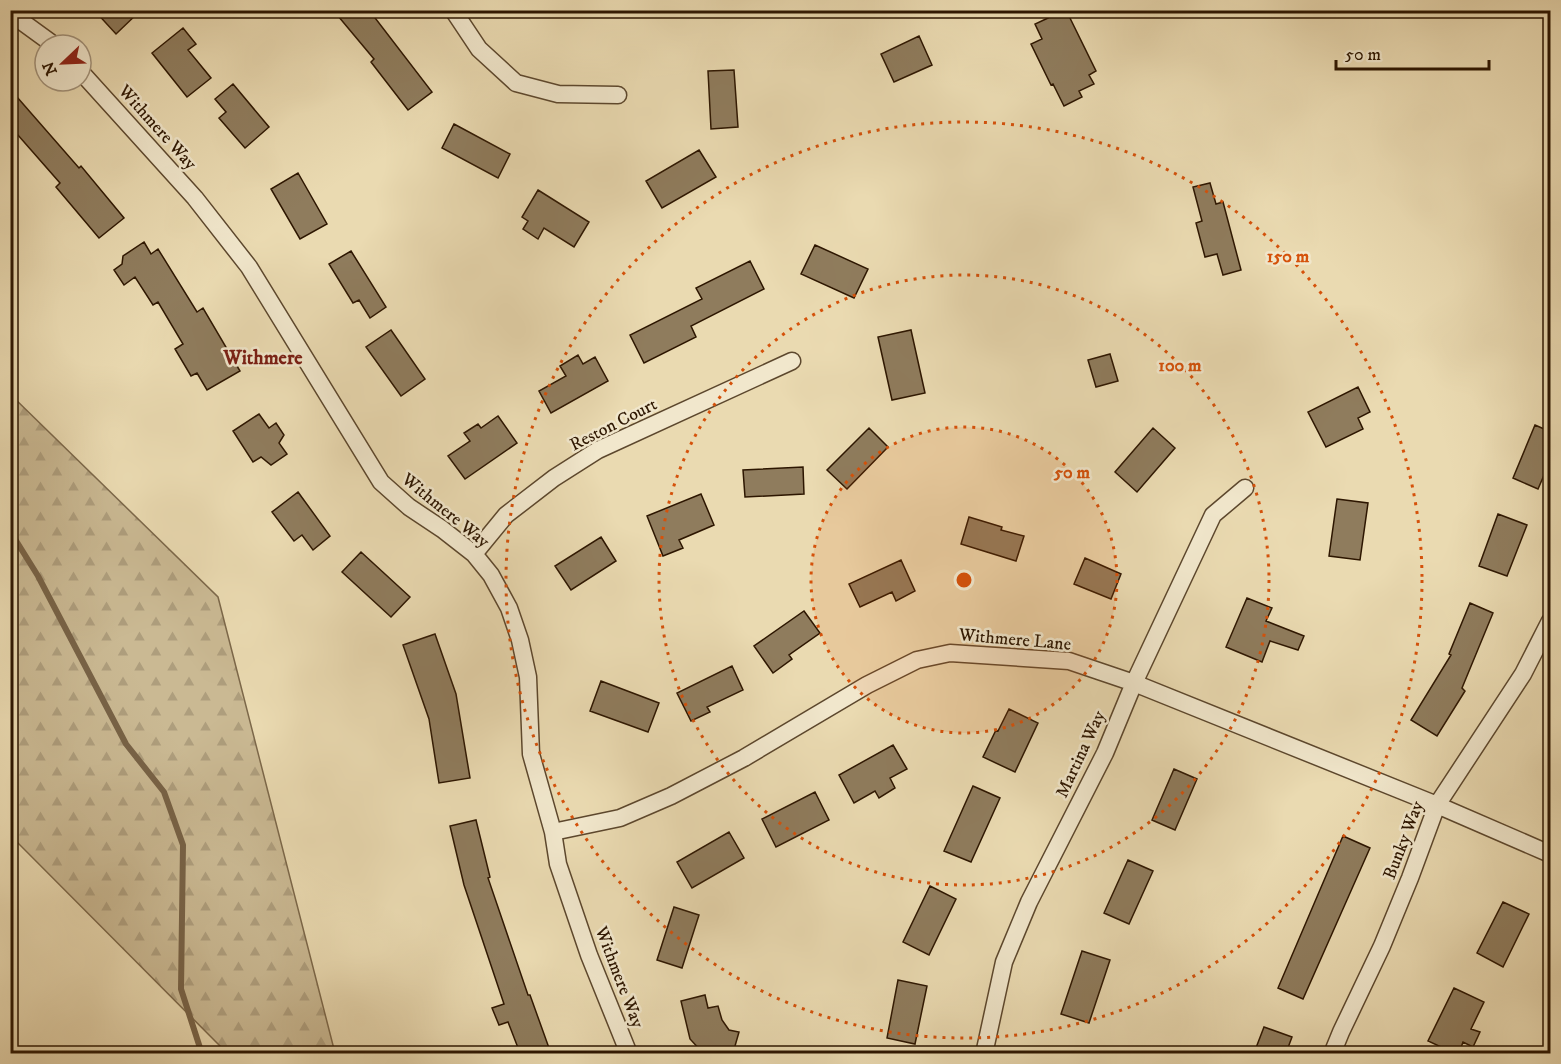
<svg xmlns="http://www.w3.org/2000/svg" width="1561" height="1064" viewBox="0 0 1561 1064" font-family="'IM FELL DW Pica',serif">
<style>
.forest{fill:url(#forest-firs);stroke:#7c684a;stroke-width:1.5}
.lines{fill:none;stroke-linecap:round;stroke-linejoin:round}
.stream{stroke:#786347;stroke-width:6}
.building{fill:#8f7c5d;stroke:#2d1601;stroke-width:1.5}
.street-casing{stroke:#5c472d;stroke-width:19}
.street{stroke:#f1e7cc;stroke-width:16}
.ring{fill:none;stroke:#d5520b;stroke-width:3;stroke-dasharray:3 6}
.labels{text-anchor:middle;stroke-width:5;stroke-linejoin:round;paint-order:stroke}
.street-label{font-size:18px;fill:#2d1601;stroke:#f1e7cc}
.neighbourhood-label{font-size:20px;font-weight:bold;fill:#7a1f14;stroke:#f1e7cc}
.centre{fill:#d5520b;stroke:#f1e7cc;stroke-width:3}
.ring-label{font-size:18px;text-anchor:middle;font-weight:bold;fill:#d5520b;stroke:#f1e7cc;stroke-width:5;stroke-linejoin:round;paint-order:stroke}
</style>
<defs>
<pattern id="forest-firs" width="22" height="20" patternUnits="userSpaceOnUse" patternTransform="scale(1.5)"><rect width="22" height="20" fill="#cab993"/><path d="M5 1l3.5 6h-7zM16 11l3.5 6h-7z" fill="#ae9e7d"/></pattern>
</defs>
<rect width="100%" height="100%" fill="#eadab1"/>
<filter id="stains"><feTurbulence type="fractalNoise" baseFrequency=".00333" numOctaves="4"/><feColorMatrix values="0 0 0 0 .2 0 0 0 0 .09 0 0 0 0 .02 0 0 0 .5 -.17"/></filter>
<radialGradient id="worn" r=".72"><stop offset=".6" stop-color="#630" stop-opacity="0"/><stop offset="1" stop-color="#630" stop-opacity=".3"/></radialGradient>
<path class="forest" d="M11 395 218 597 335 1053H227L11 836Z"/>
<g class="lines">
<path class="stream" d="M10 531 38 576 126 744 164 792 183 845 181 989 202 1054"/>
</g>
<path class="building" d="M94 10H141L116 34Z
M333 10H369L432 92 408 110 371 62 374 59Z
M1045 10H1066L1096 71 1089 75 1094 84 1079 91 1082 97 1064 106 1053 84 1051 85 1031 44 1042 39 1035 24 1048 18Z
M183 28 196 44 188 50 211 78 187 97 152 53Z
M919 36 932 65 894 82 881 54Z
M734 70 738 127 711 129 708 71Z
M233 84 269 127 245 148 219 118 226 112 215 99Z
M10 89 79 168 81 166 124 218 99 238 56 187 60 183 10 126Z
M454 124 510 154 498 178 442 148Z
M699 150 716 177 662 208 646 181Z
M298 173 327 224 300 239 271 189Z
M1210 183 1216 204 1223 202 1241 270 1223 275 1217 254 1205 257 1196 223 1202 221 1193 187Z
M538 190 589 222 574 247 544 228 538 239 523 229 528 221 522 217Z
M144 242 151 254 158 249 197 312 203 308 240 371 207 390 197 373 191 376 175 349 183 344 158 302 153 305 135 277 124 285 114 270 122 264 123 256Z
M815 245 868 269 854 298 801 274Z
M351 251 386 307 370 318 359 300 353 303 329 264Z
M750 261 764 289 691 326 696 337 644 363 630 335 702 299 696 288Z
M391 330 425 379 401 396 366 347Z
M911 330 925 393 892 400 878 337Z
M1110 354 1118 381 1096 387 1088 360Z
M578 355 583 364 595 357 608 381 551 413 539 391 566 376 560 366Z
M1358 387 1370 412 1358 418 1363 429 1326 447 1308 412Z
M259 414 269 428 276 423 284 435 279 443 287 454 271 465 261 457 253 462 233 431Z
M498 416 517 443 465 479 448 456 470 441 464 433 478 424 481 428Z
M1535 425 1551 432V459L1538 489 1513 478Z
M869 428 888 447 847 489 827 470Z
M1153 428 1175 448 1137 492 1115 472Z
M803 467 804 494 745 497 743 470Z
M298 492 330 536 313 550 302 535 294 541 272 512Z
M701 494 714 525 679 540 683 548 663 556 647 516Z
M1337 499 1368 503 1360 560 1329 556Z
M1498 514 1527 525 1507 576 1479 566Z
M969 517 1002 527 1001 530 1024 536 1016 561 961 544Z
M601 537 616 561 571 590 555 566Z
M361 552 410 597 391 617 342 572Z
M1085 558 1121 574 1111 599 1074 584Z
M901 560 915 591 896 601 892 592 860 607 849 584Z
M1247 598 1272 608 1266 621 1304 636 1298 650 1270 641 1262 662 1226 647Z
M1470 603 1493 613 1462 688 1465 691 1437 736 1411 720 1451 655 1449 654Z
M804 611 820 633 789 655 792 659 773 673 754 646Z
M435 634 456 694 470 778 439 783 429 719 403 645Z
M732 666 743 690 707 707 710 712 691 721 677 693Z
M601 681 659 703 648 732 590 711Z
M1009 709 1038 723 1015 772 983 757 996 730 998 731Z
M893 745 907 769 890 778 895 788 879 798 875 791 854 803 839 775Z
M1174 769 1197 779 1175 830 1152 820Z
M973 786 1000 798 971 862 944 851Z
M815 792 829 820 776 847 762 819Z
M476 820 490 877 488 878 528 995H530L549 1048 534 1053H520L508 1022 499 1025 492 1008 504 1004 464 885 450 826Z
M729 832 744 858 692 888 677 862Z
M1343 836 1370 848 1303 999 1278 988Z
M1128 860 1153 871 1129 924 1104 913Z
M930 886 956 899 929 955 903 942Z
M1503 902 1529 914 1503 967 1477 953Z
M674 907 699 915 682 968 657 960Z
M1082 951 1110 960 1089 1023 1061 1014Z
M898 980 927 986 915 1044 887 1038Z
M1454 988 1484 1002 1471 1029 1480 1032 1473 1047 1463 1042 1459 1053H1454L1428 1041Z
M705 995 708 1008 718 1006 722 1020 729 1030 739 1032 733 1053H703L690 1039 681 1001Z
M1264 1027 1292 1037 1286 1053H1254Z"/>
<g class="lines">
<g class="street-casing">
<path id="street" d="M453 10 479 49 516 83 558 94 618 95
M10 13 54 45
M81 72 195 198 249 267 381 482 409 507 442 529 474 554 491 575 509 608 520 640 528 677 531 754 553 832 558 864 589 955 629 1054
M474 554 506 515 554 478 598 450 792 361
M553 832 620 818 671 796 744 758 867 685 917 660 950 653 1069 661 1134 683 1437 805 1550 854
M984 1054 1004 962 1029 902 1105 753 1134 683 1213 515 1245 488
M1332 1054 1341 1032 1382 946 1410 878 1437 805 1523 674 1550 621"/>
</g>
<use href="#street" class="street"/>
</g>
<circle cx="964" cy="580" r="153" fill="#d5520b" fill-opacity=".12"/>
<g class="ring">
<circle cx="964" cy="580" r="153"/>
<circle cx="964" cy="580" r="305"/>
<circle cx="964" cy="580" r="458"/>
</g>
<g class="labels">
<g class="street-label">
<text transform="translate(158 127) rotate(48)" y="6">Withmere Way</text>
<text transform="translate(613 424) rotate(-27)" y="6">Reston Court</text>
<text transform="translate(446 510) rotate(39)" y="6">Withmere Way</text>
<text transform="translate(1015 639) rotate(5)" y="6">Withmere Lane</text>
<text transform="translate(1080 754) rotate(-65)" y="6">Martina Way</text>
<text transform="translate(1403 840) rotate(-69)" y="6">Bunky Way</text>
<text transform="translate(620 977) rotate(69)" y="6">Withmere Way</text>
</g>
<g class="neighbourhood-label">
<text x="263" y="364">Withmere</text>
</g>
</g>
<circle cx="964" cy="580" r="9" class="centre"/>
<g class="ring-label">
<text x="1288" y="262">150 m</text>
<text x="1180" y="371">100 m</text>
<text x="1072" y="478">50 m</text>
</g>
<rect width="1561" height="1064" fill="none" stroke="#eadab1" stroke-width="36"/>
<rect x="12" y="12" width="1537" height="1040" fill="none" stroke="#2d1601" stroke-width="3"/>
<rect x="18" y="18" width="1525" height="1028" fill="none" stroke="#2d1601" stroke-width="1.5"/>
<g transform="translate(63 63) rotate(247)"><circle r="28" fill="#f1e7cc" stroke="#a3937b" stroke-width="1.5"/>
<path d="M0-4.5L10 22L0 15L-10 22Z" fill="#8f2418"/>
<text y="-9" font-size="16" font-weight="bold" text-anchor="middle" fill="#2d1601">N</text>
</g>
<path d="M1336 60v9h153v-9" fill="none" stroke="#2d1601" stroke-width="3"/>
<text x="1345" y="60" font-size="18" fill="#2d1601" stroke="#f1e7cc" stroke-width="4.5" paint-order="stroke">50 m</text>
<rect width="100%" height="100%" filter="url(#stains)"/>
<rect width="100%" height="100%" fill="url(#worn)"/>
</svg>
